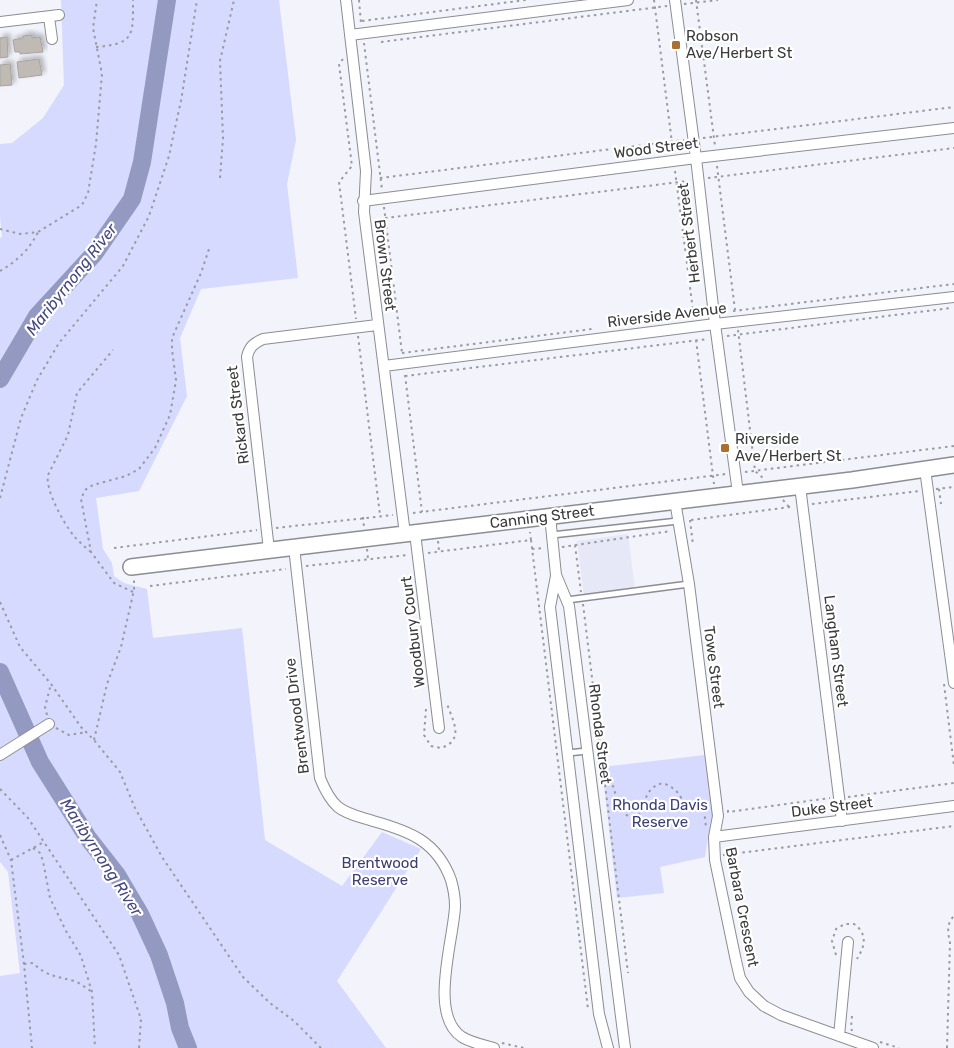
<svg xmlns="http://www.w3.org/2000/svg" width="954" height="1048" viewBox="0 0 954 1048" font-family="Rubik,sans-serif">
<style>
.built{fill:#e6e8f7}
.green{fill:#d5dafe}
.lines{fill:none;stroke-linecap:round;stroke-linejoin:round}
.river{stroke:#9499c2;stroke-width:18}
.building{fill:#c0bab5;stroke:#a9a39e;filter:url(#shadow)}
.lane-casing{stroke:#8c8d94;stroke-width:8}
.street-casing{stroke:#8c8d94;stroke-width:12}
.secondary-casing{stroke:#8c8d94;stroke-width:18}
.path{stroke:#9a9aa0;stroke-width:2;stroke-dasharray:2.5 4;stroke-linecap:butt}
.lane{stroke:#fff;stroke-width:5}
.street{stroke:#fff;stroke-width:10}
.secondary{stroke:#fff;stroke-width:15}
.poi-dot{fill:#aa7030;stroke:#fff;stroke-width:2}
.labels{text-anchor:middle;stroke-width:4.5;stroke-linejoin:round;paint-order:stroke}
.poi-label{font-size:15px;fill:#3b3b3e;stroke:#fff;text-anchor:start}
.street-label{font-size:15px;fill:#3b3b3e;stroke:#fff}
.park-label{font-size:15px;fill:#3c3e74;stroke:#fff}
.water-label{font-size:16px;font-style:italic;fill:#45487f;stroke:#fff}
</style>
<defs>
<filter id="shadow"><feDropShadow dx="3" dy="-3" stdDeviation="2.5" flood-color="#0004"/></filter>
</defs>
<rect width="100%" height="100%" fill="#f2f3fb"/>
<path class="built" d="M628 534 635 589 584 596 577 541Z"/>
<path class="green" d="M61 0H279L296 140 287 184 298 278 201 289 180 338 187 396 139 491 96 498 103 549 112 563 114 576 124 583 147 589 153 638 242 628 265 840 342 886 382 832 421 849 337 981 386 1048H0V976L20 973 8 872 0 862V238L2 237 0 217V144L12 143 43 118 64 85Z
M705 755 713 821 708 837 705 857 660 867 664 893 617 898 602 767Z"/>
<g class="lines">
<path class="river" d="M0 379 37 316 94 254 132 199 142 162 167 0
M0 672 40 762 88 838 117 875 140 914 159 955 175 1003 180 1028 188 1048"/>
</g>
<path class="building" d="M32 35V38L40 37 43 52 20 54V52H15L13 40 23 38V36Z
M7 37 8 57 0 58V38Z
M39 59 42 75 19 78 17 62Z
M10 64 12 85 0 86V65Z"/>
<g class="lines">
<g class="lane-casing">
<path id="lane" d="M552 535 678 521
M567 600 689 584
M568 753 587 751"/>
</g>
<g class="street-casing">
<path id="street" d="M346 0 366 171 364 212 405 534
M675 0 696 158 715 324 738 493
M49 17 52 39
M0 22 59 15
M350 35 628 0
M363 201 696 158 954 128
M384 366 715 324 954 297
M925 469 954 683
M800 486 842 821
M675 501 689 584 718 816 714 837 715 860 736 961 740 978 749 992 764 1006 781 1015 873 1048
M550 516 556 575 569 606 625 1048
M415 533 439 728
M294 547 320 778C324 788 329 799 338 807 348 815 361 817 373 821 409 831 437 841 451 880 453 887 455 898 455 906 454 939 428 1015 462 1037 472 1043 483 1045 494 1048
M269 550 247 357C249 347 254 343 263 339L377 325
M556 576 550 607 599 1014 608 1048
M0 755 49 724
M714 837 954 806
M839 1036 848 942"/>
</g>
<g class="secondary-casing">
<path id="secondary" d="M131 567 852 480 954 465"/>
</g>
<path class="path" d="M359 0 361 23
M654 0 673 151
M696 0 715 146
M684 4 718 0
M362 21 526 0
M381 42 667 6
M364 43 382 190
M96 47C135 44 133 35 133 0
M343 59 339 64 352 166 339 182 356 319
M703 138 954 107
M717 166 735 310
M675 171 694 318
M220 178 223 138 220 61 234 0
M380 178 684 140
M708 178 954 148
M384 207 402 353
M385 218 688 181
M0 229 20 234 38 232 82 205 88 193 96 144 102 74 93 28 97 0
M0 271C16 262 30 249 38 232
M733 311 954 284
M738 330 755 471 763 478
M358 336 380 515
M727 336 951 308
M696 340 714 484
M402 353 592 329
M405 375 422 512
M405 376 708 339
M745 472 954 446
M936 489 954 487
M939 489 941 504
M0 498 21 418 37 380 59 343 123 266 149 216 169 156 173 137 181 101 197 0
M783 500 789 507
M812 504 919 491
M413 513 726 474
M363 517 364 527
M690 520 693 545
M691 520 790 507
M276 528 393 515
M531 540 588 1009
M438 541 439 551
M575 545 581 592
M562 547 671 531
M114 548 257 530
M367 549 368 559
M532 549 544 548
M91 552C85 547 79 542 74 536 64 524 45 490 48 475L68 435 77 393 113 350
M428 553 531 540 530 532
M306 566 408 555
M150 586 286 569
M133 592 114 583 91 552 81 499 85 490 93 485 126 476 139 469 155 448 170 415 174 392 176 380 172 350V338L201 273 209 249
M0 602 20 647 51 684 81 727 94 740 120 772 135 808 162 857 243 977 270 1003 294 1021 321 1048
M583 604 628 973
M944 684 954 766
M426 709 424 735 431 746 441 748C465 740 453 721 447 704
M47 715 45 707 51 684
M56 728 69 735 87 732
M94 740 107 684 121 647 134 590V578
M600 781 613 786C617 798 622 824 639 815 646 800 646 787 663 783 670 786 676 789 680 796 684 802 684 807 689 811L708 810
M0 789 28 818 119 955 141 1019 139 1048
M848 797 954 783
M704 810 706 827
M728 810V812L830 798
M0 835 11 860 24 964 32 1048
M33 848 40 853 43 861 50 898 66 931 81 956 92 992 95 1048
M723 855 954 826
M11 860 44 842
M836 955 832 941 836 929 845 924H854C868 934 865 946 857 959
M24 964 33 963C47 977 57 976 74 981 80 983 86 988 92 992
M852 1016 851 1027 852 1031
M880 1042 899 1048
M502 1043 524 1048
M947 1048 950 943C948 933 946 924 954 916"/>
<use href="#lane" class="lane"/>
<use href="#street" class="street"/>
<use href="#secondary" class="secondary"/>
</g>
<g class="poi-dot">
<rect x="671" y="40" width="10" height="10" rx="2.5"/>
<rect x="720" y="443" width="10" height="10" rx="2.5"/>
</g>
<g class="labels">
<g class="poi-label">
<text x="686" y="41">Robson<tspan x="686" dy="17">Ave/Herbert St</tspan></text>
<text x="735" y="444">Riverside<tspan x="735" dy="17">Ave/Herbert St</tspan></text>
</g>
<g class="street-label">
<text transform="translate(656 148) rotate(-7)" y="5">Wood Street</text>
<text transform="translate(689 233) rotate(-97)" y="5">Herbert Street</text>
<text transform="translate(385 265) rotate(83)" y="5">Brown Street</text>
<text transform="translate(667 315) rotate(-7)" y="5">Riverside Avenue</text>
<text transform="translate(238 415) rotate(-97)" y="5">Rickard Street</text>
<text transform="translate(542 517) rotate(-7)" y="5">Canning Street</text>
<text transform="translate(413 632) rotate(-97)" y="5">Woodbury Court</text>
<text transform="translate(836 651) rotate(83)" y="5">Langham Street</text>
<text transform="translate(714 667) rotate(83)" y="5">Towe Street</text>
<text transform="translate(297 716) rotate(-97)" y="5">Brentwood Drive</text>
<text transform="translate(600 734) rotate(83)" y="5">Rhonda Street</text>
<text transform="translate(832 807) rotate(-7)" y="5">Duke Street</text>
<text transform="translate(742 907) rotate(79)" y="5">Barbara Crescent</text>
</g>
<g class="park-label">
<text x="660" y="810">Rhonda Davis<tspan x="660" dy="17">Reserve</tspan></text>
<text x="380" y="868">Brentwood<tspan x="380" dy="17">Reserve</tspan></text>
</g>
<g class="water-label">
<text transform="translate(71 279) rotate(-52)" y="6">Maribyrnong River</text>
<text transform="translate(102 857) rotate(57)" y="6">Maribyrnong River</text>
</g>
</g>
</svg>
